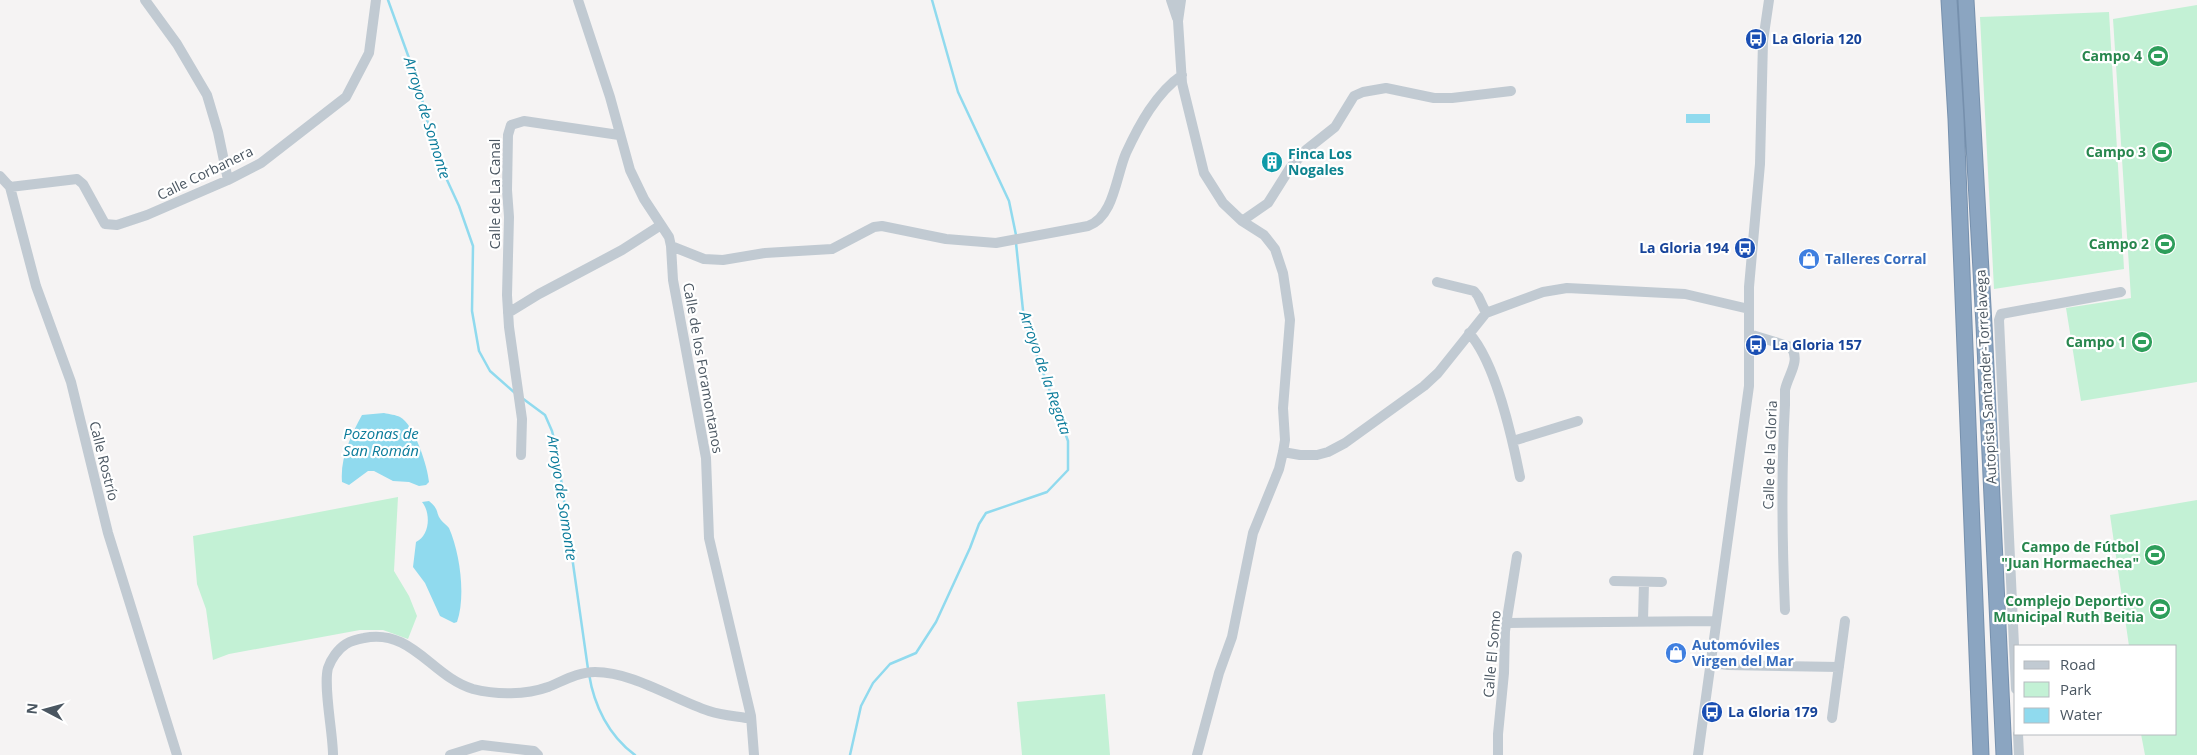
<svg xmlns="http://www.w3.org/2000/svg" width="2197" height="755" viewBox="0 0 2197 755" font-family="'Open Sans',sans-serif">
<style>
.green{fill:#c3f1d5}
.water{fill:#90daee}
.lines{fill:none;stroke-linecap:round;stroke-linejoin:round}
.stream{stroke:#90daee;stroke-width:2.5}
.highway-casing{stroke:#7690ad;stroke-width:17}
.minor{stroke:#c1cad2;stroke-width:10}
.highway{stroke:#8ba5c1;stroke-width:15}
.labels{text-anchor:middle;stroke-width:4.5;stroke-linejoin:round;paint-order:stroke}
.transit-label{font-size:14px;font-weight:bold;fill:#164399;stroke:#fff;text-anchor:start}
.leisure-label{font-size:14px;font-weight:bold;fill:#27864d;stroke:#fff;text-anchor:end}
.culture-label{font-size:14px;font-weight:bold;fill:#0d838f;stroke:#fff;text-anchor:start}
.street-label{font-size:14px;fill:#4a5661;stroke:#fff}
.shop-label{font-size:14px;font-weight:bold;fill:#366cbe;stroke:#fff;text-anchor:start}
.water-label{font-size:15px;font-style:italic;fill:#0c7c9b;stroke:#fff}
</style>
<rect width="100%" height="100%" fill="#f5f3f3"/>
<path class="green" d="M2197 5V382L2081 401 2066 308 2131 298 2113 19Z
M2109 12 2124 269 1994 289 1980 17Z
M398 497 394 571 409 596 417 616 408 639 383 630H360L229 654 213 660 206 609 197 584 193 536Z
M2197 500V755H2145L2141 734H2176V646H2129L2110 515Z
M1105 694 1110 755H1022L1017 702Z"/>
<path class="water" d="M1686 114H1710V123H1686Z
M384 413C389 414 396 415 400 417 414 424 428 467 429 482L426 485 419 486 409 482 393 481 374 471H368L349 485 342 482C340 458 351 435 362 415Z
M429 501C440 510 435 512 441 520 443 523 447 525 449 528 460 553 466 596 457 622L454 623 440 616 425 583 413 567 416 542C430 535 431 513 422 502Z"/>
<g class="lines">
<path class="stream" d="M388 0 418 83 436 156 459 206 473 246 472 311 479 351 490 371 515 393
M932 0 958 92 1009 201 1016 235
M522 398 545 415 552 431 557 451 588 669
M589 674C594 706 609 736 635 755
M850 755 861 706 873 683 890 664 916 653 936 622 970 548 979 524 986 513 1047 492 1068 470V441L1024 320 1016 243"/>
<g class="highway-casing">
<path id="highway" d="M1949 0 1956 119 1981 755
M1966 0 1984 325 2004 755"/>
</g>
<path class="minor" d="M145 0 177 44 207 95 218 132 228 180
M578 0 610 97 630 170 644 199 669 237 671 246 673 280 706 458 709 538 751 716 754 755
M1171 0 1177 18
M1181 0 1178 21 1182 83 1204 173 1223 203 1242 221 1264 235 1275 249 1283 273 1290 320 1283 408 1285 440 1283 452 1279 469 1253 533 1232 637 1219 673 1197 755
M0 176 10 187 36 286 71 382 108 533 177 755
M10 187 77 179 83 184 105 224 117 225 147 215 228 180 261 163 346 97 369 53 376 0
M1242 221 1268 203 1290 168 1306 150 1335 127 1354 96 1363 92 1386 88 1434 98H1452L1511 91
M671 246 704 259 723 260 765 253 832 249 874 227 882 226 946 239 996 243 1088 226C1114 217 1116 176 1126 153 1139 125 1156 93 1182 75
M1437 282 1474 291 1478 296 1486 313
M508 313 539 294 622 250 661 225
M1469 333C1496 363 1512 437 1520 477
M1749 334 1791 347C1801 361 1788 375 1785 390 1785 395 1785 400 1785 405 1781 474 1782 541 1785 610
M1513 441 1578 421
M1283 452 1300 455H1317L1328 452 1345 443 1424 386 1438 373 1486 313 1543 292 1567 288 1685 294 1749 309
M521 455 522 419 509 327 507 295 509 217 507 190 508 135 511 125 524 121 619 135
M1614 581 1662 582
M1643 620 1644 583
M1508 623 1716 621
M1711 663 1728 665 1839 667
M2016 689 1999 320 2001 314 2121 292
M1832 718 1845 621
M2018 734 2019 755
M333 755C333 733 323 686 328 668 331 659 338 649 346 644 351 641 358 639 364 638 412 628 432 677 473 689 496 695 526 695 548 687 563 681 578 672 595 672 633 672 673 699 709 711 721 715 734 716 746 718L751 716
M450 755 482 745 534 751 538 755
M1498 755V734L1504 673 1505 631 1517 556
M1698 755 1749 386V287L1760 164 1763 41 1769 0"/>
<use href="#highway" class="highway"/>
</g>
<defs>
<g id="bus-disc" transform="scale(1.125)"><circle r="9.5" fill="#1a4fb4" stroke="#fff"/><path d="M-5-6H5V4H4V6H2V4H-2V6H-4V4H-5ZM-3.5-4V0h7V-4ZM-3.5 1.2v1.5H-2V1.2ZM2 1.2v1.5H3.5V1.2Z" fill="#fff"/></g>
<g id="stadium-disc" transform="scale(1.125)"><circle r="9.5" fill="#2e9e5b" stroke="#fff"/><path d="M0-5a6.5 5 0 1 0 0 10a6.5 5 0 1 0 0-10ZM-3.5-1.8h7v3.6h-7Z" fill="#fff"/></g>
<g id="building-disc" transform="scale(1.125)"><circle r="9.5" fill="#0f9aa8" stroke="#fff"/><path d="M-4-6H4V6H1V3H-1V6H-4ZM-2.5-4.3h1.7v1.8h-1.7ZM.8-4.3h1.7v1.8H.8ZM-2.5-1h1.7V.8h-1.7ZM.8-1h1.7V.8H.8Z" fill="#fff"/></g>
<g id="shop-disc" transform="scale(1.125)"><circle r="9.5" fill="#3f7fe0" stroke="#fff"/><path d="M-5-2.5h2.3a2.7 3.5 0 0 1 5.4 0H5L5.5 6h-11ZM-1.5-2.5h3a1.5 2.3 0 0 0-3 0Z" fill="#fff"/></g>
</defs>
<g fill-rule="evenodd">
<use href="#bus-disc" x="1756" y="39"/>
<use href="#stadium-disc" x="2158" y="56"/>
<use href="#stadium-disc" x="2162" y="152"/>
<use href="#building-disc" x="1272" y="162"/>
<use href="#stadium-disc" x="2165" y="244"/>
<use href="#bus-disc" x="1745" y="248"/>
<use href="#shop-disc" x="1809" y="259"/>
<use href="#stadium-disc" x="2142" y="342"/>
<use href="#bus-disc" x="1756" y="345"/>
<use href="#stadium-disc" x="2155" y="555"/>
<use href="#stadium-disc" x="2160" y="609"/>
<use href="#shop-disc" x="1676" y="653"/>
<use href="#bus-disc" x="1712" y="712"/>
</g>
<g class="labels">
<g class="transit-label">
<text x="1772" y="44">La Gloria 120</text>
<text x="1729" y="253" text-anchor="end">La Gloria 194</text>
<text x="1772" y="350">La Gloria 157</text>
<text x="1728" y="717">La Gloria 179</text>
</g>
<g class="leisure-label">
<text x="2142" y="61">Campo 4</text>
<text x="2146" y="157">Campo 3</text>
<text x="2149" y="249">Campo 2</text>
<text x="2126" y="347">Campo 1</text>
<text x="2139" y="552">Campo de Fútbol<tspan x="2139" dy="16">"Juan Hormaechea"</tspan></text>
<text x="2144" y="606">Complejo Deportivo<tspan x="2144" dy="16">Municipal Ruth Beitia</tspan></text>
</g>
<g class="culture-label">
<text x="1288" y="159">Finca Los<tspan x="1288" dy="16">Nogales</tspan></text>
</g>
<g class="street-label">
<text transform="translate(205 173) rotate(-26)" y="5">Calle Corbanera</text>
<text transform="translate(495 194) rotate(-90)" y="5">Calle de La Canal</text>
<text transform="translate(703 368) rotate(80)" y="5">Calle de los Foramontanos</text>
<text transform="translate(1986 377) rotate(-93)" y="5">Autopista Santander-Torrelavega</text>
<text transform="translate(1770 455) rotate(-88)" y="5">Calle de la Gloria</text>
<text transform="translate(104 461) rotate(76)" y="5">Calle Rostrío</text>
<text transform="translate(1492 654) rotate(-85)" y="5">Calle El Somo</text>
</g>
<g class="shop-label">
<text x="1825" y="264">Talleres Corral</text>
<text x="1692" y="650">Automóviles<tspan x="1692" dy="16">Virgen del Mar</tspan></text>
</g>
<g class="water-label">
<text transform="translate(427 118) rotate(73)" y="5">Arroyo de Somonte</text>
<text transform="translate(1045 373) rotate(71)" y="5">Arroyo de la Regata</text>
<text x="381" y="439">Pozonas de<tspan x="381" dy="17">San Román</tspan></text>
<text transform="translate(562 498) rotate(81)" y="5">Arroyo de Somonte</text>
</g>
</g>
<rect x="2014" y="645" width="162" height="90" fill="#ffffff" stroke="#b7bbc0"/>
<rect x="2024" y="661" width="25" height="8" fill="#c1cad2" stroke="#b7bbc0"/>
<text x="2060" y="670" font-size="15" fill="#4a5661">Road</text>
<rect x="2024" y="682" width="25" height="15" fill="#c3f1d5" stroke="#b7bbc0"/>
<text x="2060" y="695" font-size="15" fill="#4a5661">Park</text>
<rect x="2024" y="708" width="25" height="15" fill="#90daee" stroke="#b7bbc0"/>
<text x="2060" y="720" font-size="15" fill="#4a5661">Water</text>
<g transform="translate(45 710) rotate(276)" stroke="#ffffff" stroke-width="4" paint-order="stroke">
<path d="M0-4L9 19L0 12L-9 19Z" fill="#4a5661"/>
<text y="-8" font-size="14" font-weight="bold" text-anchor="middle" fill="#4a5661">N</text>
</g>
</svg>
